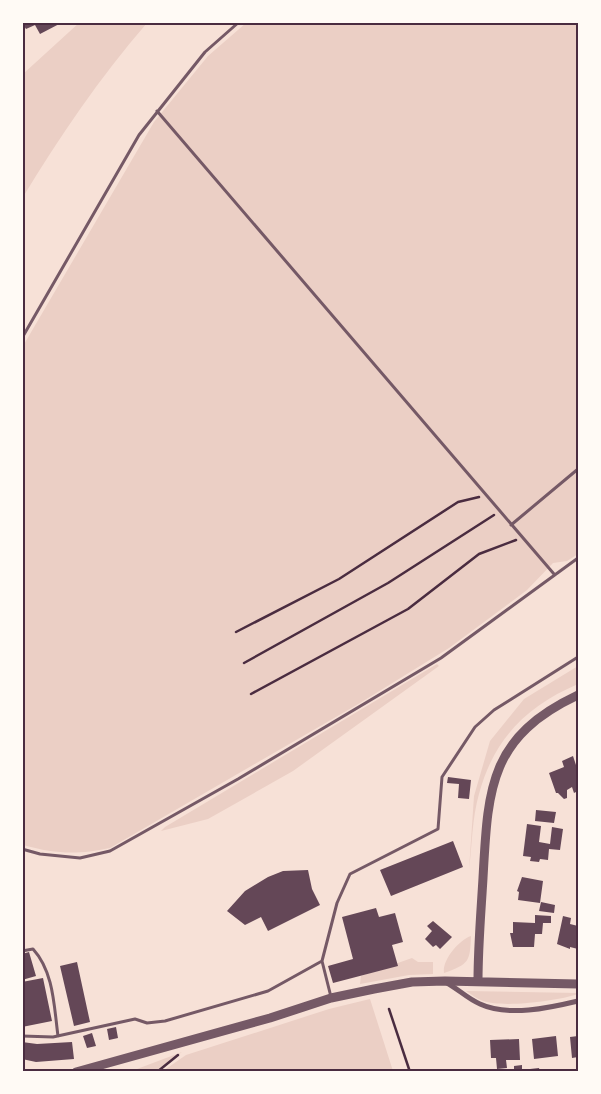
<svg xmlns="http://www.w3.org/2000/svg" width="601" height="1094" viewBox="0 0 601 1094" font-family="'Archivo Narrow',sans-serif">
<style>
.green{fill:#ebcfc5}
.building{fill:#644757}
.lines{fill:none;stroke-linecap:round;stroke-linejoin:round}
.path{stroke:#4a2c40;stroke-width:2.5}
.service{stroke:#755966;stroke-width:3}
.minor{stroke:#755966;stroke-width:5}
.tertiary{stroke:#755966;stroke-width:9}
.neatline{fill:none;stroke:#4a2c40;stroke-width:2}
</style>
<rect width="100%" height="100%" fill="#f7e1d7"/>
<path class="green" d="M80 22 147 23C100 77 60 136 23 197V74Z
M246 23H578V554L567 561 553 563 527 590 449 648 360 703 110 848C77 855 56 854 23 845V346L154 122 208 56Z
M437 664 439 666 293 771 208 819 161 831 165 827Z
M578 666V684C527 706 494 738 479 794 472 818 472 846 469 870L474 796 490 741 524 699Z
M471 936C470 962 469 964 444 973 442 960 459 940 471 936Z
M412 958 418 962H433V974L409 975 360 984 361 976Z
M466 991 578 993V994C557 1001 504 1008 483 1001 477 999 471 994 466 991Z
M370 999 393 1071H163L186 1055 329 1009Z
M182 1052 156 1071 135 1072 137 1069Z"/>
<path class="building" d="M39 22H63L40 34 35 25 26 29 22 23Z
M573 756 578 771V791L574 793 572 787 567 790V798L564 799 558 793H556L549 773 564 767 562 761Z
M448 777 471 780 469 799 458 798 459 784 447 783Z
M536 810 556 812 554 823 535 821Z
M527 824 541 826 539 842 550 844 552 827 563 829 560 850 549 849 548 860 540 859 539 862 530 861 531 857 523 856Z
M453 841 463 867 391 896 380 870Z
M308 870 312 889 320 905 268 931 261 917 245 925 227 911 245 891 268 877 283 871Z
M522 877 543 881 540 903 518 900 519 892 517 891Z
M541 902 555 905 554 913 539 911Z
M376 908 379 917 395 913 403 942 392 945 398 966 333 983 328 966 353 959 342 917Z
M535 915 551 916V923H543L542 934H535L534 947H513L510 933H513V922L535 923Z
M563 916 571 918 570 924 578 926V949L570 947V949L557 944Z
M433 921 452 937 440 949 436 945 433 947 425 939 432 931 427 926Z
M29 952 36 976 22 980V954Z
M77 962 90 1022 74 1026 60 966Z
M43 978 52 1021 22 1027V982Z
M116 1027 118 1038 109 1040 107 1029Z
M92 1033 96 1046 87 1048 83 1036Z
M556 1036 558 1056 534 1059 532 1039Z
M578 1036V1057L572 1058 570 1037Z
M519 1039 520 1060H506L507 1068 497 1069 496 1058H491L490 1040Z
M22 1042 37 1044 72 1042 74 1059 36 1062 22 1059Z
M522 1065V1072H514V1066Z
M539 1068 540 1072H531L530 1069Z"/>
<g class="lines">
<path class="path" d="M236 632 339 579 458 502 479 497
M244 663 388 583 494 515
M251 694 408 609 479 554 516 540
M389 1009 410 1072
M157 1072 178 1055"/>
<path class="service" d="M157 111 554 574
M22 338 139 135 205 52 239 22
M511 525 578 469
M22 849 40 854 80 858 110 851 238 779 441 658 578 558
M22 951 33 949C54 972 54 1007 58 1036
M331 997 322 961 337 903 350 874 438 829 442 777 475 727 494 710 578 657
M22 1036 53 1037 135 1019 147 1023 165 1021 268 991 322 961"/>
<path class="minor" d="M447 983C458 989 468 999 480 1004 508 1017 549 1008 578 1001"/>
<path class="tertiary" d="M478 981C478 947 481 912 483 878 488 788 489 737 578 695
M76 1072 270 1018 331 998 374 989 412 982 445 981 578 984"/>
</g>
<rect width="601" height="1094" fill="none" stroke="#fffaf5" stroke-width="48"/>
<rect x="24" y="24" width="553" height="1046" class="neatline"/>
</svg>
